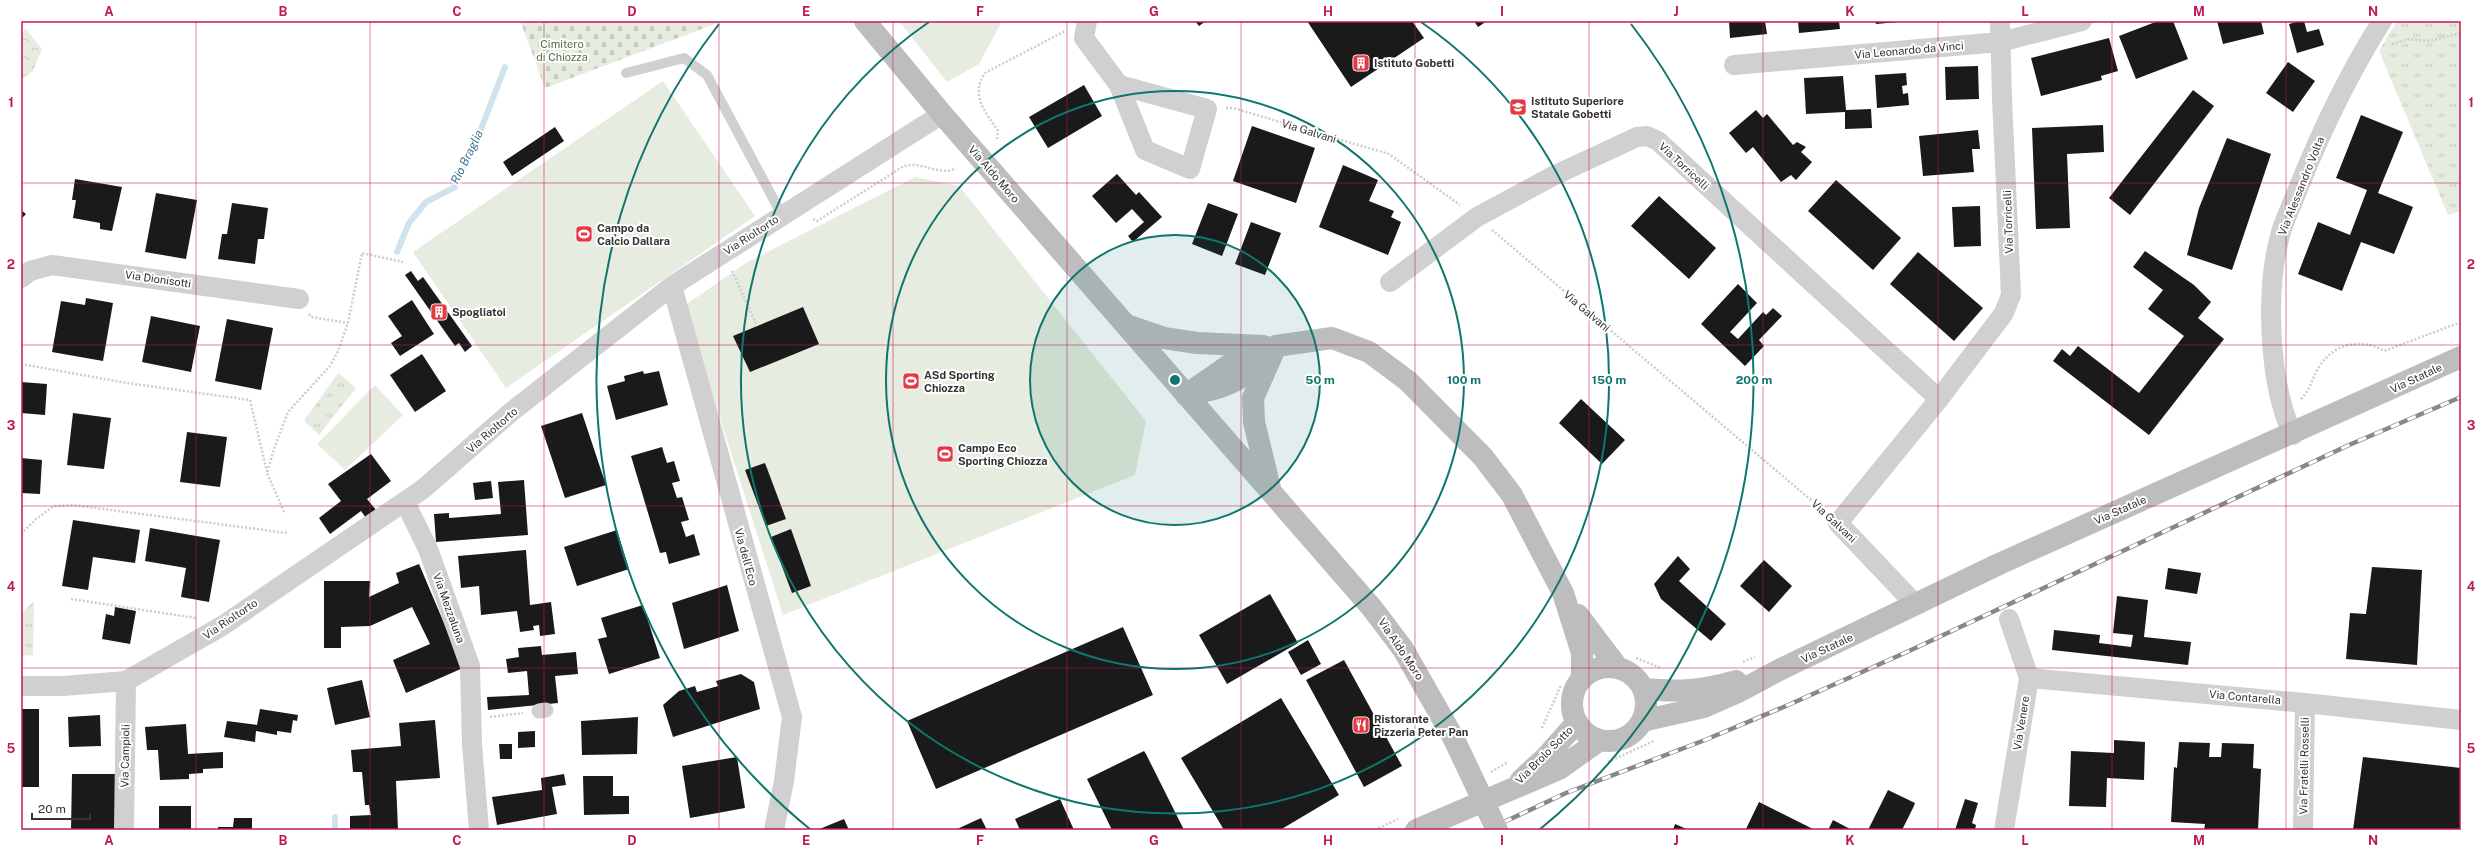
<svg xmlns="http://www.w3.org/2000/svg" width="2482" height="851" viewBox="0 0 2482 851" font-family="'Public Sans',sans-serif">
<style>
.grass{fill:#e6ecdf}
.forest{fill:url(#forest-crowns)}
.cemetery{fill:url(#cemetery-stones)}
.park{fill:url(#park-tufts)}
.lines{fill:none;stroke-linecap:round;stroke-linejoin:round}
.stream{stroke:#cfe2ee;stroke-width:6}
.building{fill:#1a1a1a}
.path{stroke:#cdcdcd;stroke-width:2.5;stroke-dasharray:2 2;stroke-linecap:butt}
.service{stroke:#d0d0d0;stroke-width:10}
.pedestrian{stroke:#d0d0d0;stroke-width:15}
.minor{stroke:#d0d0d0;stroke-width:20}
.secondary{stroke:#bdbdbd;stroke-width:22}
.rail-casing{stroke:#888;stroke-width:4.5}
.rail{stroke:#fff;stroke-width:3;stroke-dasharray:9;stroke-linecap:butt}
.secondary-bridge{stroke:#bdbdbd;stroke-width:22}
.grid{fill:none;stroke:#c2185b;stroke-width:1;stroke-opacity:0.55}
.ring{fill:none;stroke:#0f766e;stroke-width:2}
.labels{text-anchor:middle;stroke-width:4;stroke-linejoin:round;paint-order:stroke}
.park-label{font-size:11px;fill:#56703f;stroke:#fff}
.street-label{font-size:11px;fill:#333;stroke:#fff}
.poi-label{font-size:11px;font-weight:bold;fill:#333;stroke:#fff;text-anchor:start}
.water-label{font-size:12px;font-style:italic;fill:#3f7597;stroke:#fff}
.centre{fill:#0f766e;stroke:#fff;stroke-width:2}
.ring-label{font-size:12px;text-anchor:middle;font-weight:bold;fill:#0f766e;stroke:#fff;stroke-width:4;stroke-linejoin:round;paint-order:stroke}
.neatline{fill:none;stroke:#c2185b;stroke-width:1.5}
.grid-label{font-size:13px;text-anchor:middle;font-weight:bold;fill:#c2185b}
</style>
<defs>
<pattern id="forest-crowns" width="20" height="18" patternUnits="userSpaceOnUse"><rect width="20" height="18" fill="#e6ecdf"/><path d="M2 6a3 3 0 1 1 6 0M12 15a3 3 0 1 1 6 0" fill="none" stroke="#c6cbc0"/></pattern>
<pattern id="cemetery-stones" width="16" height="16" patternUnits="userSpaceOnUse"><rect width="16" height="16" fill="#e6ecdf"/><path d="M2 7V4a2 2 0 0 1 4 0v3zM10 15v-3a2 2 0 0 1 4 0v3z" fill="#c6cbc0"/></pattern>
<pattern id="park-tufts" width="24" height="20" patternUnits="userSpaceOnUse"><rect width="24" height="20" fill="#e6ecdf"/><path d="M3 7l-1-3M5 7V3M7 7l1-3M15 17l-1-3M17 17v-4M19 17l1-3" fill="none" stroke="#c6cbc0"/></pattern>
</defs>
<rect width="100%" height="100%" fill="#fff"/>
<path class="grass" d="M899 21H1002L979 64 947 82Z
M663 81 755 216 506 388 413 252Z
M915 177 959 186 1146 421 1135 475 783 615 684 306 746 263Z
M375 385 403 415 345 470 317 444Z"/>
<path class="forest" d="M26 29 42 49 33 71 21 80V34Z"/>
<path class="cemetery" d="M525 21H723L545 88 521 23Z"/>
<path class="park" d="M2397 21H2461V211L2448 215 2379 51Z
M338 373 356 388 319 435 304 421Z
M34 601 33 655 21 656V613Z"/>
<g class="lines">
<path class="stream" d="M397 252 409 223 426 202 455 187 476 142 505 67
M335 830V817"/>
</g>
<path class="building" d="M1195 21H1206L1199 26Z
M1307 21H1412L1424 38 1351 87Z
M1474 21H1487L1478 27Z
M1729 21H1765L1767 34 1730 38Z
M1798 21H1839L1840 29 1799 33Z
M1875 21H1897V22L1876 24Z
M2158 21H2173L2188 59 2136 79 2119 36Z
M2217 21H2261L2264 34 2223 44Z
M2300 21H2304L2307 32 2319 29 2324 45 2297 53 2289 24Z
M2109 38 2118 71 2101 76 2102 80 2041 96 2031 58Z
M2288 62 2315 81 2293 112 2266 93Z
M1978 66 1979 99 1946 100 1945 67Z
M1906 73 1907 85 1902 86 1903 94 1908 93 1909 105 1877 108 1875 75Z
M1843 76 1846 110 1871 109 1872 128 1845 129V112L1806 114 1804 78Z
M1084 85 1102 116 1048 148 1029 117Z
M2193 90 2214 106 2130 215 2109 198Z
M1756 110 1763 118 1767 114 1793 145 1797 142 1806 147 1801 152 1812 162 1796 180 1791 175 1781 182 1753 147 1746 153 1729 133Z
M2361 115 2403 132 2378 193 2413 207 2394 254 2361 242 2342 291 2298 274 2318 222 2350 235 2367 190 2336 178Z
M2103 125 2104 152 2067 154 2070 228 2036 229 2032 128Z
M1252 126 1315 148 1296 203 1233 181Z
M555 127 564 141 512 176 503 162Z
M1978 130 1980 149H1972L1974 172 1923 176 1919 136Z
M2227 138 2271 154 2232 270 2187 255 2199 208Z
M1343 165 1378 180 1369 201 1394 211 1391 217 1401 222 1388 255 1319 227Z
M1117 174 1136 195 1139 192 1162 217 1133 242 1128 236 1144 222 1132 209 1116 223 1092 196Z
M75 179 122 187 112 231 100 229V223L73 218 76 200H72Z
M1836 180 1901 238 1873 270 1808 211Z
M156 193 197 200 186 259 145 252Z
M1659 196 1716 248 1689 279 1631 226Z
M232 203 268 208 264 239H258L255 264 218 259 222 234H227Z
M1208 203 1238 214 1222 256 1192 244Z
M1980 206 1981 246 1954 247 1952 207Z
M21 210 26 214 21 219Z
M1251 222 1281 233 1265 275 1235 264Z
M2145 251 2194 285 2211 302 2198 318 2224 339 2149 435 2053 361 2062 349 2070 356 2078 346 2139 393 2184 336 2148 309 2163 290 2133 267Z
M1918 252 1983 308 1954 341 1890 284Z
M411 271 418 281 423 277 472 346 465 352 459 343 455 346 405 275Z
M1738 284 1757 303 1730 332 1738 339 1763 312 1766 315 1773 308 1782 316 1759 340 1764 346 1745 366 1701 324Z
M86 298 113 303 103 361 52 352 61 301 85 305Z
M412 300 434 334 400 356 391 343 402 336 388 316Z
M803 307 819 344 750 372 733 336Z
M151 316 200 326 191 372 142 362Z
M227 319 273 328 261 390 215 381Z
M422 354 446 391 415 412 390 375Z
M643 371 644 374 659 371 668 405 616 420 607 386 625 381 624 376Z
M21 382 47 384 45 415 21 413Z
M1581 399 1625 440 1602 464 1559 423Z
M73 413 111 418 104 469 67 465Z
M582 413 606 485 565 498 541 426Z
M187 432 227 437 220 487 180 482Z
M662 447 667 463 674 461 680 481 672 483 677 498 682 497 689 520 681 522 686 537 694 534 700 555 669 564 666 552 660 553 631 456Z
M371 454 391 481 367 499 376 510 366 518 361 511 330 534 319 518 341 501 328 484Z
M21 458 42 460 40 494 21 493Z
M765 463 786 519 766 526 745 470Z
M524 480 528 535 436 542 434 514 449 513V518L501 514 498 482Z
M491 481 493 498 475 500 473 483Z
M73 520 140 530 135 563 93 557 88 590 62 586Z
M150 528 220 540 209 602 181 597 186 568 145 561Z
M791 529 811 586 792 593 771 537Z
M617 530 629 569 577 586 564 547Z
M526 550 530 605 551 602 555 634 540 636 539 625 533 626 534 630 520 632 517 611 481 615 479 586 461 588 458 556Z
M1678 556 1690 569 1679 581 1726 624 1711 641 1661 599 1654 584Z
M1764 560 1792 586 1769 612 1740 586Z
M419 564 463 668 406 693 393 660 430 644 412 607 370 626 341 627V648H324V581H370L369 597 399 583 396 573Z
M2372 567 2422 570 2417 665 2346 659 2350 613 2366 614Z
M2168 568 2201 573 2197 594 2165 589Z
M727 585 739 631 684 649 672 603Z
M1270 594 1298 643 1227 684 1199 635Z
M2117 596 2148 600 2144 637 2191 642 2188 665 2052 650 2054 630 2100 635 2099 643 2131 647 2133 635 2113 633Z
M643 605 660 658 609 674 598 639 607 637 601 618Z
M115 607 136 611 130 644 102 639 106 614 114 616Z
M1123 627 1153 695 936 789 907 721Z
M1308 640 1321 664 1301 675 1288 652Z
M541 646 542 655 576 652 578 674 555 676 558 703 488 710 487 697 529 695 527 671 508 673 506 659 519 657 518 648Z
M1344 660 1402 766 1364 787 1306 680Z
M741 674 754 682 760 709 673 737 663 705 679 691 695 686 697 692 718 686 716 681Z
M362 680 370 717 335 725 327 688Z
M1281 698 1339 795 1280 830H1224L1181 758Z
M21 709H39V787H21Z
M260 709 298 715 297 721 293 720 291 733 277 731V735L256 731 255 742 224 737 227 721 257 725Z
M100 715 101 746 69 747 68 717Z
M638 717 637 754 582 755 581 721Z
M435 720 440 778 396 781 398 830H350V816L371 815 369 805H365L362 772H353L351 750 401 746 399 723Z
M186 724 188 754 223 752V768L203 769V773L189 774V779L160 780 158 750H147L145 727Z
M535 731V747L518 748V732Z
M2114 740 2145 742 2144 780 2107 778 2106 807 2069 806 2071 751 2114 753Z
M2179 742 2210 743 2209 757H2221L2222 743 2254 744 2253 768 2261 769 2258 830H2204L2205 824 2171 822 2174 767 2177 768Z
M499 744H512V759H500Z
M1144 751 1146 754 1184 830H1112L1087 779Z
M737 757 745 808 690 818 682 766Z
M2363 757 2461 768V830H2353Z
M72 774H122L121 830H71Z
M564 774 566 785 552 787 557 814 497 825 492 797 542 790 541 778Z
M583 776H613V796H629V814L584 815Z
M1888 790 1915 803 1913 808 1902 830H1868Z
M1060 799 1074 830H1020L1015 819Z
M1965 799 1978 803 1972 823 1976 825 1975 830H1955Z
M1759 802 1815 830 1746 829Z
M159 806H191V830H159Z
M234 818H252V830H218V827H233Z
M981 818 987 830H955Z
M844 819 849 830H817Z
M1833 820 1852 830H1828Z
M1675 824 1689 830H1673Z"/>
<g class="lines">
<path class="path" d="M2392 44 2409 39 2429 41 2461 33
M1226 108H1233L1389 154 1460 205
M997 139 998 131C985 111 970 96 985 73L1065 31
M813 219 817 221 904 166C922 161 942 177 956 168
M1492 230 1824 511
M732 271 757 326
M309 314 311 317 348 323
M21 364 127 383 250 400 267 472
M2301 399C2312 388 2311 379 2319 367 2333 344 2361 337 2384 351L2461 322
M284 512 267 473 275 446 288 412 330 366 338 351 348 323 362 253 403 262
M21 534 36 519 54 506 73 505 287 533
M71 599 196 618
M1636 658 1661 668
M1743 662 1755 657
M490 717 523 713
M1542 728 1561 685
M1608 762 1654 741
M1491 772 1508 762
M1375 830 1398 819"/>
<path class="service" d="M626 73 684 58 707 75 782 215"/>
<path class="pedestrian" d="M539 711 546 710"/>
<path class="minor" d="M1087 21 1084 38 1119 85 1145 150 1190 169 1207 109 1119 85
M1734 65 2000 42 2082 21
M21 278 30 271 52 265 299 299
M1390 282 1477 217 1553 176 1637 137 1647 136 1658 141 1939 399
M672 286 792 717 784 781 774 830
M2293 435C2268 383 2265 287 2281 232 2286 216 2294 200 2300 184 2323 127 2349 73 2382 21
M405 502 428 549 470 666 472 744 479 830
M1916 605 1838 523 1939 399 2004 313 2011 295 2002 98 2000 21
M2029 678 2305 703 2461 720
M21 686H63L126 681 222 626 423 489 510 413 672 286 942 114
M124 830 126 681
M2004 830 2029 678 2009 619
M2303 830 2305 703"/>
<path class="secondary" d="M865 21 942 114 1372 608 1403 649 1453 737
M1126 325 1164 338 1197 343 1263 346
M1201 392C1230 387 1248 375 1268 354
M1186 395 1235 361 1276 346 1332 338 1369 352 1408 381 1483 457 1512 495 1563 593 1582 653V679
M1270 488 1254 422 1253 398 1276 346
M1578 615 1618 668
M1572 704a37 37 0 1 1 74 0a37 37 0 1 1-74 0Z
M1643 689C1679 692 1701 691 1736 681
M1642 721 1704 707 1738 692 1781 669 1999 564 2461 357
M1521 780 1546 757 1577 722
M1416 830 1559 769 1600 740"/>
<g class="rail-casing">
<path id="rail" d="M1487 830 1566 793 1705 740 1786 706 1909 651 2349 445 2461 397"/>
</g>
<use href="#rail" class="rail"/>
<path class="secondary-bridge" d="M1453 737 1497 830"/>
</g>
<path class="grid" d="M196 21V830M370 21V830M544 21V830M719 21V830M893 21V830M1067 21V830M1241 21V830M1415 21V830M1589 21V830M1763 21V830M1938 21V830M2112 21V830M2286 21V830M21 183H2461M21 345H2461M21 506H2461M21 668H2461"/>
<circle cx="1175" cy="380" r="145" fill="#0f766e" fill-opacity=".12"/>
<g class="ring">
<circle cx="1175" cy="380" r="145"/>
<circle cx="1175" cy="380" r="289"/>
<path d="M1421 22A434 434 0 1 1 929 22"/>
<path d="M811 830A579 579 0 0 1 719 24M1631 24A579 579 0 0 1 1539 830"/>
</g>
<defs>
<g id="building-square" transform="scale(0.9)"><rect x="-9" y="-9" width="18" height="18" rx="4" fill="#e63946" stroke="#fff"/><path d="M-4-6H4V6H1V3H-1V6H-4ZM-2.5-4.3h1.7v1.8h-1.7ZM.8-4.3h1.7v1.8H.8ZM-2.5-1h1.7V.8h-1.7ZM.8-1h1.7V.8H.8Z" fill="#fff"/></g>
<g id="school-square" transform="scale(0.9)"><rect x="-9" y="-9" width="18" height="18" rx="4" fill="#e63946" stroke="#fff"/><path d="M0-5L7-2L0 1L-7-2ZM-4 1L0 2.5L4 1V4Q0 6-4 4Z" fill="#fff"/></g>
<g id="stadium-square" transform="scale(0.9)"><rect x="-9" y="-9" width="18" height="18" rx="4" fill="#e63946" stroke="#fff"/><path d="M0-5a6.5 5 0 1 0 0 10a6.5 5 0 1 0 0-10ZM-3.5-1.8h7v3.6h-7Z" fill="#fff"/></g>
<g id="restaurant-square" transform="scale(0.9)"><rect x="-9" y="-9" width="18" height="18" rx="4" fill="#e63946" stroke="#fff"/><path d="M-5-6h1v4h1v-4h1v4h1v-4h1v5L-1.5 .5V6h-2V.5L-5-1ZM5-6V6H3V1.5H1.5Q1.5-4 5-6Z" fill="#fff"/></g>
</defs>
<g fill-rule="evenodd">
<use href="#building-square" x="1361" y="63"/>
<use href="#school-square" x="1518" y="107"/>
<use href="#stadium-square" x="584" y="234"/>
<use href="#building-square" x="439" y="312"/>
<use href="#stadium-square" x="911" y="381"/>
<use href="#stadium-square" x="945" y="454"/>
<use href="#restaurant-square" x="1361" y="725"/>
</g>
<g class="labels">
<g class="park-label">
<text x="562" y="48">Cimitero<tspan x="562" dy="13">di Chiozza</tspan></text>
</g>
<g class="street-label">
<text transform="translate(1909 50) rotate(-5)" y="4">Via Leonardo da Vinci</text>
<text transform="translate(1309 131) rotate(17)" y="4">Via Galvani</text>
<text transform="translate(1684 166) rotate(43)" y="4">Via Torricelli</text>
<text transform="translate(994 174) rotate(49)" y="4">Via Aldo Moro</text>
<text transform="translate(2301 186) rotate(-68)" y="4">Via Alessandro Volta</text>
<text transform="translate(2008 222) rotate(-92)" y="4">Via Torricelli</text>
<text transform="translate(751 235) rotate(-33)" y="4">Via Rioltorto</text>
<text transform="translate(158 279) rotate(8)" y="4">Via Dionisotti</text>
<text transform="translate(1587 311) rotate(40)" y="4">Via Galvani</text>
<text transform="translate(2416 378) rotate(-25)" y="4">Via Statale</text>
<text transform="translate(492 430) rotate(-41)" y="4">Via Rioltorto</text>
<text transform="translate(2120 510) rotate(-24)" y="4">Via Statale</text>
<text transform="translate(1834 521) rotate(43)" y="4">Via Galvani</text>
<text transform="translate(746 557) rotate(75)" y="4">Via dell'Eco</text>
<text transform="translate(449 608) rotate(70)" y="4">Via Mezzaluna</text>
<text transform="translate(230 619) rotate(-34)" y="4">Via Rioltorto</text>
<text transform="translate(1827 648) rotate(-25)" y="4">Via Statale</text>
<text transform="translate(1401 649) rotate(56)" y="4">Via Aldo Moro</text>
<text transform="translate(2245 697) rotate(5)" y="4">Via Contarella</text>
<text transform="translate(2021 723) rotate(-81)" y="4">Via Venere</text>
<text transform="translate(1544 755) rotate(-45)" y="4">Via Brolo Sotto</text>
<text transform="translate(125 756) rotate(-89)" y="4">Via Campioli</text>
<text transform="translate(2304 766) rotate(-89)" y="4">Via Fratelli Rosselli</text>
</g>
<g class="poi-label">
<text x="1374" y="67">Istituto Gobetti</text>
<text x="1531" y="105">Istituto Superiore<tspan x="1531" dy="13">Statale Gobetti</tspan></text>
<text x="597" y="232">Campo da<tspan x="597" dy="13">Calcio Dallara</tspan></text>
<text x="452" y="316">Spogliatoi</text>
<text x="924" y="379">ASd Sporting<tspan x="924" dy="13">Chiozza</tspan></text>
<text x="958" y="452">Campo Eco<tspan x="958" dy="13">Sporting Chiozza</tspan></text>
<text x="1374" y="723">Ristorante<tspan x="1374" dy="13">Pizzeria Peter Pan</tspan></text>
</g>
<g class="water-label">
<text transform="translate(467 157) rotate(-64)" y="4">Rio Braglia</text>
</g>
</g>
<circle cx="1175" cy="380" r="6" class="centre"/>
<g class="ring-label">
<text x="1320" y="384">50 m</text>
<text x="1464" y="384">100 m</text>
<text x="1609" y="384">150 m</text>
<text x="1754" y="384">200 m</text>
</g>
<rect width="2482" height="851" fill="none" stroke="#ffffff" stroke-width="44"/>
<path d="M32 813v6h58v-6" fill="none" stroke="#333333" stroke-width="2"/>
<text x="38" y="813" font-size="12" fill="#333333" stroke="#ffffff" stroke-width="3" paint-order="stroke">20 m</text>
<rect x="22" y="22" width="2438" height="807" class="neatline"/>
<g class="grid-label">
<text x="109" y="16">A</text>
<text x="283" y="16">B</text>
<text x="457" y="16">C</text>
<text x="632" y="16">D</text>
<text x="806" y="16">E</text>
<text x="980" y="16">F</text>
<text x="1154" y="16">G</text>
<text x="1328" y="16">H</text>
<text x="1502" y="16">I</text>
<text x="1676" y="16">J</text>
<text x="1850" y="16">K</text>
<text x="2025" y="16">L</text>
<text x="2199" y="16">M</text>
<text x="2373" y="16">N</text>
<text x="11" y="107">1</text>
<text x="2471" y="107">1</text>
<text x="11" y="269">2</text>
<text x="2471" y="269">2</text>
<text x="11" y="430">3</text>
<text x="2471" y="430">3</text>
<text x="11" y="591">4</text>
<text x="2471" y="591">4</text>
<text x="11" y="753">5</text>
<text x="2471" y="753">5</text>
<text x="109" y="845">A</text>
<text x="283" y="845">B</text>
<text x="457" y="845">C</text>
<text x="632" y="845">D</text>
<text x="806" y="845">E</text>
<text x="980" y="845">F</text>
<text x="1154" y="845">G</text>
<text x="1328" y="845">H</text>
<text x="1502" y="845">I</text>
<text x="1676" y="845">J</text>
<text x="1850" y="845">K</text>
<text x="2025" y="845">L</text>
<text x="2199" y="845">M</text>
<text x="2373" y="845">N</text>
</g>
</svg>
